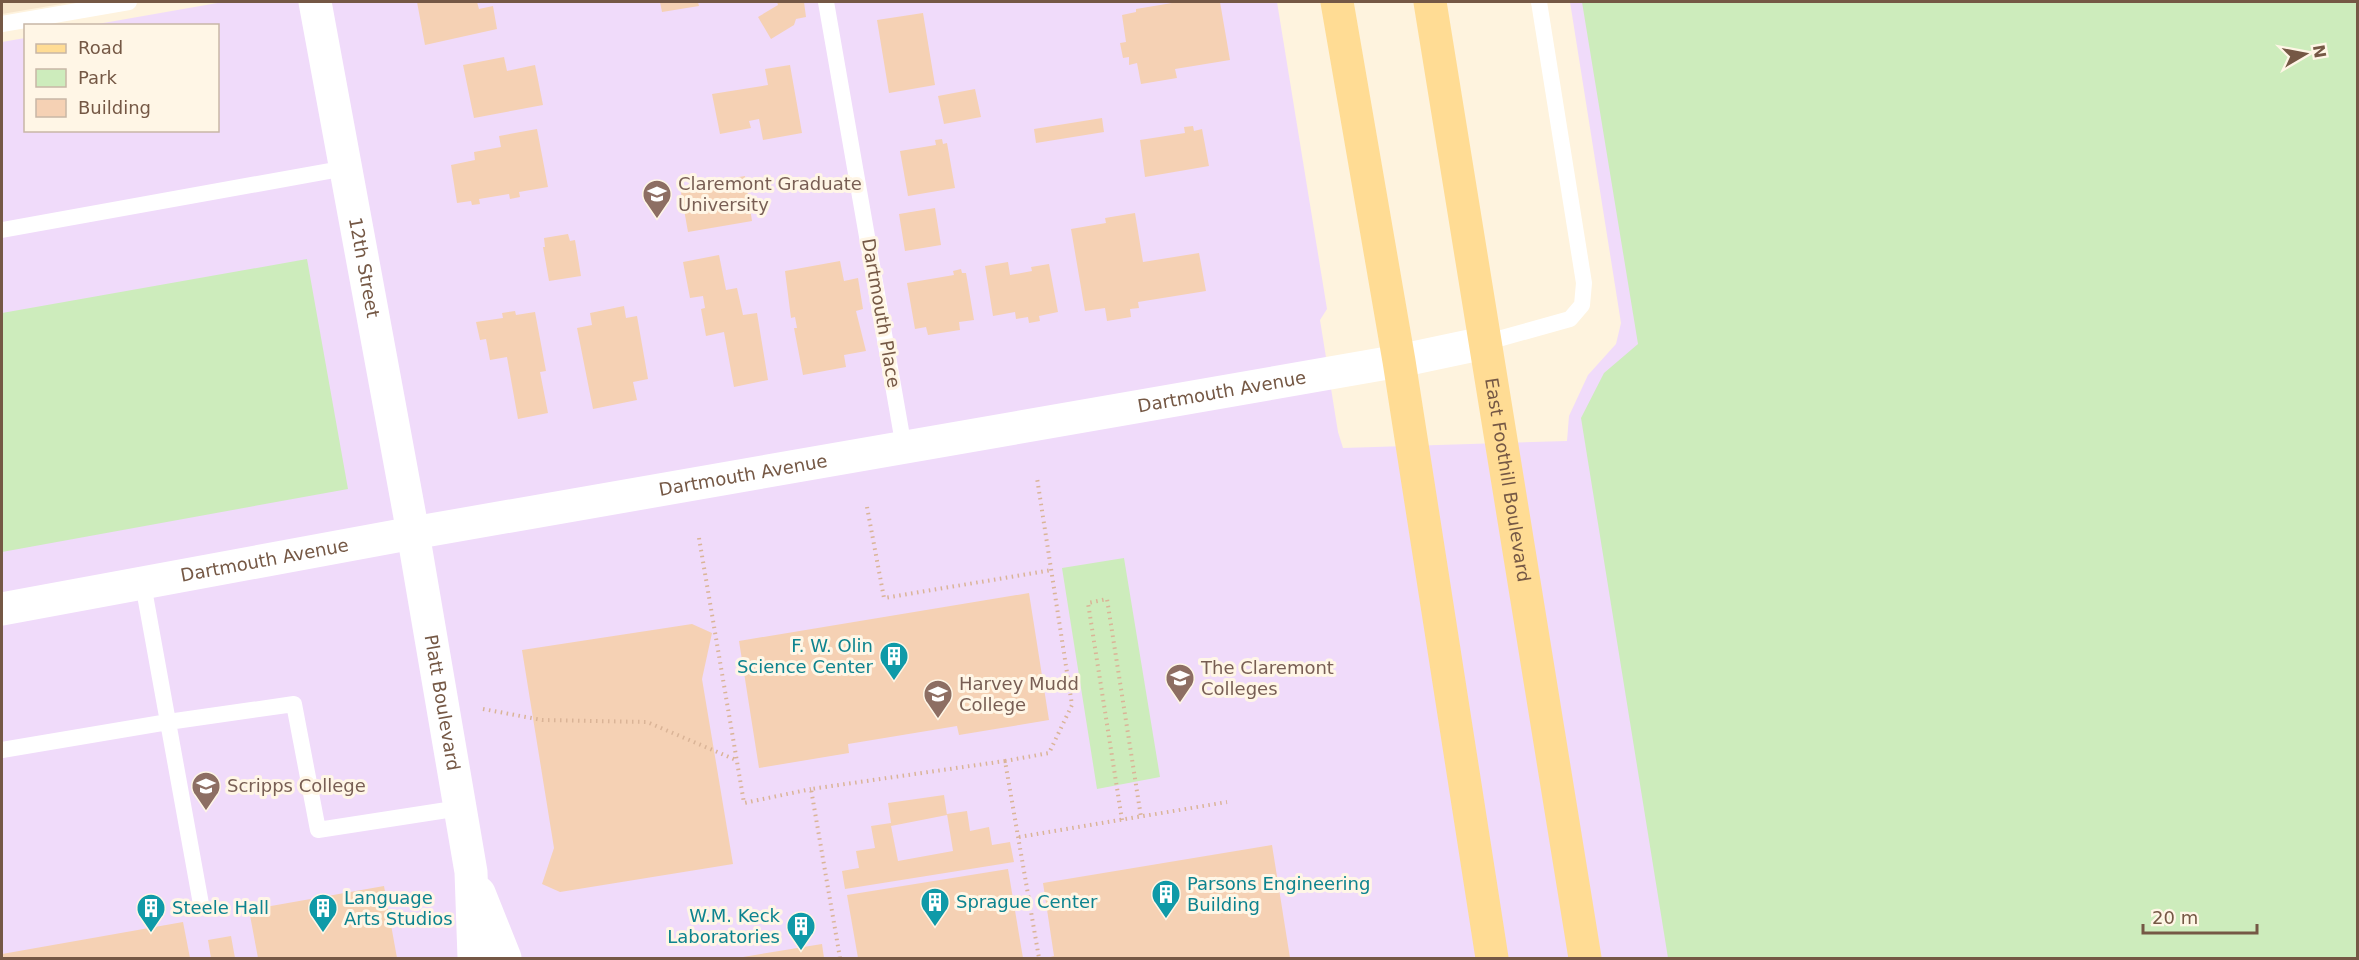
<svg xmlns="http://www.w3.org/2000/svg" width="2359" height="960" viewBox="0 0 2359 960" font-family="'DejaVu Sans',sans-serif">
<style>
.residential{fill:#f6e5cc}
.education{fill:#f0dbfa}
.green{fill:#cdecbc}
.building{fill:#f5d1b4}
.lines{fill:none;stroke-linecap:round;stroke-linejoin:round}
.path{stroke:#dab497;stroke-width:4;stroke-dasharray:1.5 4.5;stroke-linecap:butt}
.service{stroke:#fff;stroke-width:16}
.minor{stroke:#fff;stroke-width:33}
.primary{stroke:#ffdc94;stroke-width:33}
.labels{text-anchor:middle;stroke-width:6;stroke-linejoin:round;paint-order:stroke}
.education-label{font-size:18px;fill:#785e54;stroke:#fff6e6;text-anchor:start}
.street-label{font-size:18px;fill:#755845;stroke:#fff6e6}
.culture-label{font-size:18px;fill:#0d838f;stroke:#fff6e6;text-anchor:start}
</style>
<rect width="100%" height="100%" fill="#fef3de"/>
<path class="residential" d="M2 2H73L2 14Z"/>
<path class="education" d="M223 2H1277L1327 309 1320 320 1338 432 1343 448 1567 441 1569 416 1588 375 1616 344 1621 323 1570 2H2357V958H2V42L25 38 26 130H218V26L92 25Z"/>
<path class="green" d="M1582 2H2357V958H1668L1581 418 1604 373 1638 344Z
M307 259 348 489 2 552V313Z
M1124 558 1160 777 1097 789 1062 568Z"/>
<path class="building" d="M417 2H477L479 9 493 6 497 29 425 45Z
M660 2H698L699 6 662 12Z
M777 2H804L806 17 796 19 794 25 771 39 758 17 778 5Z
M1178 2H1220L1230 60 1175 69 1177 78 1141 84 1137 63 1129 65V57L1123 58 1120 43 1126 42 1122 15 1136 12V9Z
M923 13 935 85 889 93 877 20Z
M504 57 507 71 535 65 543 105 474 118 463 65Z
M790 65 802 133 763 140 759 119 749 121 751 128 720 134 712 94 768 85 765 69Z
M975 89 981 117 944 124 938 96Z
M1102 118 1104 132 1036 143 1034 129Z
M1193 126 1194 131 1202 129 1209 166 1145 177 1140 140 1185 133 1184 127Z
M537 129 548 187 519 192 520 197 510 199 509 194 479 199 480 204 472 205 471 201 457 203 451 165 475 160 474 152 501 147 499 136Z
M942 139 943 144 947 143 955 188 908 196 900 151 936 145 935 140Z
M745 176 752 221 688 232 680 187Z
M935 208 941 245 905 251 899 214Z
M1135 213 1143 262 1199 253 1206 291 1138 302 1139 308 1130 309 1131 317 1107 321 1105 308 1085 311 1071 229 1106 223 1105 218Z
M568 234 570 241 575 240 581 276 549 281 543 247H545L544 238Z
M719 255 726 290 737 288 743 315 757 313 768 380 734 387 724 332 706 336 701 309 705 308 703 296 690 298 683 262Z
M840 261 844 281 858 278 863 309 856 311 866 351 844 355 846 367 803 375 794 328H797L795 317 791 318 785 271Z
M1008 262 1010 275 1032 271 1031 267 1049 264 1058 312 1039 316 1040 321 1029 323 1028 317 1016 319 1015 312 993 316 985 266Z
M961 269 962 273H966L974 320 959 322 960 330 928 335 926 327 915 329 907 283 954 275 953 271Z
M624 306 626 318 637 316 648 379 633 382 637 400 593 409 577 328 592 325 590 313Z
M515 311 516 315 535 312 546 371 540 372 548 413 518 419 507 357 490 360 486 339 480 340 476 322 503 318 502 313Z
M1029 593 1049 720 959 735 957 726 848 744 849 753 759 768 739 641Z
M692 624 712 633 702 679 733 864 560 892 542 884 554 848 522 650Z
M944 795 947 815 891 826 898 861 953 851 947 814 967 811 970 831 989 827 992 845 1010 842 1014 862 845 889 842 871 859 868 856 851 875 848 871 826 891 823 888 803Z
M1272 845 1290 958H1047L1054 956 1043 883Z
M1008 869 1023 958H858L847 895Z
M384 886 397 958H258L249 910Z
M183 922 190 958H2V954Z
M231 936 235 958H211L208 940Z
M822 944 824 958H743V957Z"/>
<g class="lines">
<path class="path" d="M867 507 884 598 1052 570
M699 538 744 803 811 789
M483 709 542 720 647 722 736 760
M1005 761 1049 753 1072 705 1037 478
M1122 820 1088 603 1107 599 1141 817
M1019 837 1227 802
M840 958 811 789 1005 761 1039 958"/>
<path class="service" d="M826 2 904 448
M2 24 129 2
M2 230 346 168
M1484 343 1570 319 1582 305 1584 283 1539 2
M143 584 201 904
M2 750 168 722 294 704 318 830 460 808"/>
<g class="minor">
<path id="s1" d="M315 2 413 533 471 872 474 958"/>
<path id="s2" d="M2 609 413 533 1399 361 1484 343"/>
<path d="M479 893 505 958"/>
</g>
<g class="primary">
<path d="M1337 2 1399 361 1492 958"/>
<path id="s3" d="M1430 2 1585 958"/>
</g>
</g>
<defs>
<g id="university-pin" transform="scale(1.5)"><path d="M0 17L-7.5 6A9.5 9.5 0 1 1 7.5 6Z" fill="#8d6e63" stroke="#fff6e6"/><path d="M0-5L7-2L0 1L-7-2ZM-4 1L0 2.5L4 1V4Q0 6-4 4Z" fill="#fff"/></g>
<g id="building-pin" transform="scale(1.5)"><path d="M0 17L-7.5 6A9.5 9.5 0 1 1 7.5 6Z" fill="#0f9aa8" stroke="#fff6e6"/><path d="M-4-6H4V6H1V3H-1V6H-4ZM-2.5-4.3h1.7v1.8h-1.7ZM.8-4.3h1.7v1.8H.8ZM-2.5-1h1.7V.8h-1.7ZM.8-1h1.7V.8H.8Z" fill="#fff"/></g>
</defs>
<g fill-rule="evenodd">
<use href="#university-pin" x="657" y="194"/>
<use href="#building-pin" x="894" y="656"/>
<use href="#university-pin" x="1180" y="678"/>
<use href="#university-pin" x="938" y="694"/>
<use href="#university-pin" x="206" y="786"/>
<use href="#building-pin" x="1166" y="894"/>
<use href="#building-pin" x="935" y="902"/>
<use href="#building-pin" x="151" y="908"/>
<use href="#building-pin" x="323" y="908"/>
<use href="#building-pin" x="801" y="926"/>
</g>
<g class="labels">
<g class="education-label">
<text x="678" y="190">Claremont Graduate<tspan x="678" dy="21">University</tspan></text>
<text x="1201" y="674">The Claremont<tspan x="1201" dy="21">Colleges</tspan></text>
<text x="959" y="690">Harvey Mudd<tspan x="959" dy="21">College</tspan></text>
<text x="227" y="792">Scripps College</text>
</g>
<g class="street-label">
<text dy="6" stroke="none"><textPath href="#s1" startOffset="270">12th Street</textPath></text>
<text transform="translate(881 313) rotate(80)" y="6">Dartmouth Place</text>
<text dy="6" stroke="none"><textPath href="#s2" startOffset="1239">Dartmouth Avenue</textPath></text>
<text dy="6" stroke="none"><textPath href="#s2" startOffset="753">Dartmouth Avenue</textPath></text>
<text dy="6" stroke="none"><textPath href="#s3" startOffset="484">East Foothill Boulevard</textPath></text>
<text dy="6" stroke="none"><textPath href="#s2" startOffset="267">Dartmouth Avenue</textPath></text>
<text dy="6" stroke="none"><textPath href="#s1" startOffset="712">Platt Boulevard</textPath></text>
</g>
<g class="culture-label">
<text x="873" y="652" text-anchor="end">F. W. Olin<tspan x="873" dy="21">Science Center</tspan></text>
<text x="1187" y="890">Parsons Engineering<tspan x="1187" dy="21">Building</tspan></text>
<text x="344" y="904">Language<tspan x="344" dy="21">Arts Studios</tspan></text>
<text x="956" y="908">Sprague Center</text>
<text x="172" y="914">Steele Hall</text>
<text x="780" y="922" text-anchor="end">W.M. Keck<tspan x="780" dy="21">Laboratories</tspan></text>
</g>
</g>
<rect width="2359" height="960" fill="none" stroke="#755845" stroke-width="6"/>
<rect x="24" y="24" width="195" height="108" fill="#fff6e6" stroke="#c8b7a6" stroke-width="1.5"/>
<rect x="36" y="44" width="30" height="9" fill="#ffdc94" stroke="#c8b7a6" stroke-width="1.5"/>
<text x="78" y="54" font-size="18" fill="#755845">Road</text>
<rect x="36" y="69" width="30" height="18" fill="#cdecbc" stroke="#c8b7a6" stroke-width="1.5"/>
<text x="78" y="84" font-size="18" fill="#755845">Park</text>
<rect x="36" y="99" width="30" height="18" fill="#f5d1b4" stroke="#c8b7a6" stroke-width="1.5"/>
<text x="78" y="114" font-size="18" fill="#755845">Building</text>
<g transform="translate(2305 54) rotate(80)" stroke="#fff6e6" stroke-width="4.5" paint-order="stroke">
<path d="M0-4.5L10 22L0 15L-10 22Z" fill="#755845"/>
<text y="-9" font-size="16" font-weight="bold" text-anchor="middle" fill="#755845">N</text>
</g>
<path d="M2143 924v9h114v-9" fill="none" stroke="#755845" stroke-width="3"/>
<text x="2152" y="924" font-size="18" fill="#755845" stroke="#fff6e6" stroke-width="4.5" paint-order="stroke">20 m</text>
</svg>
